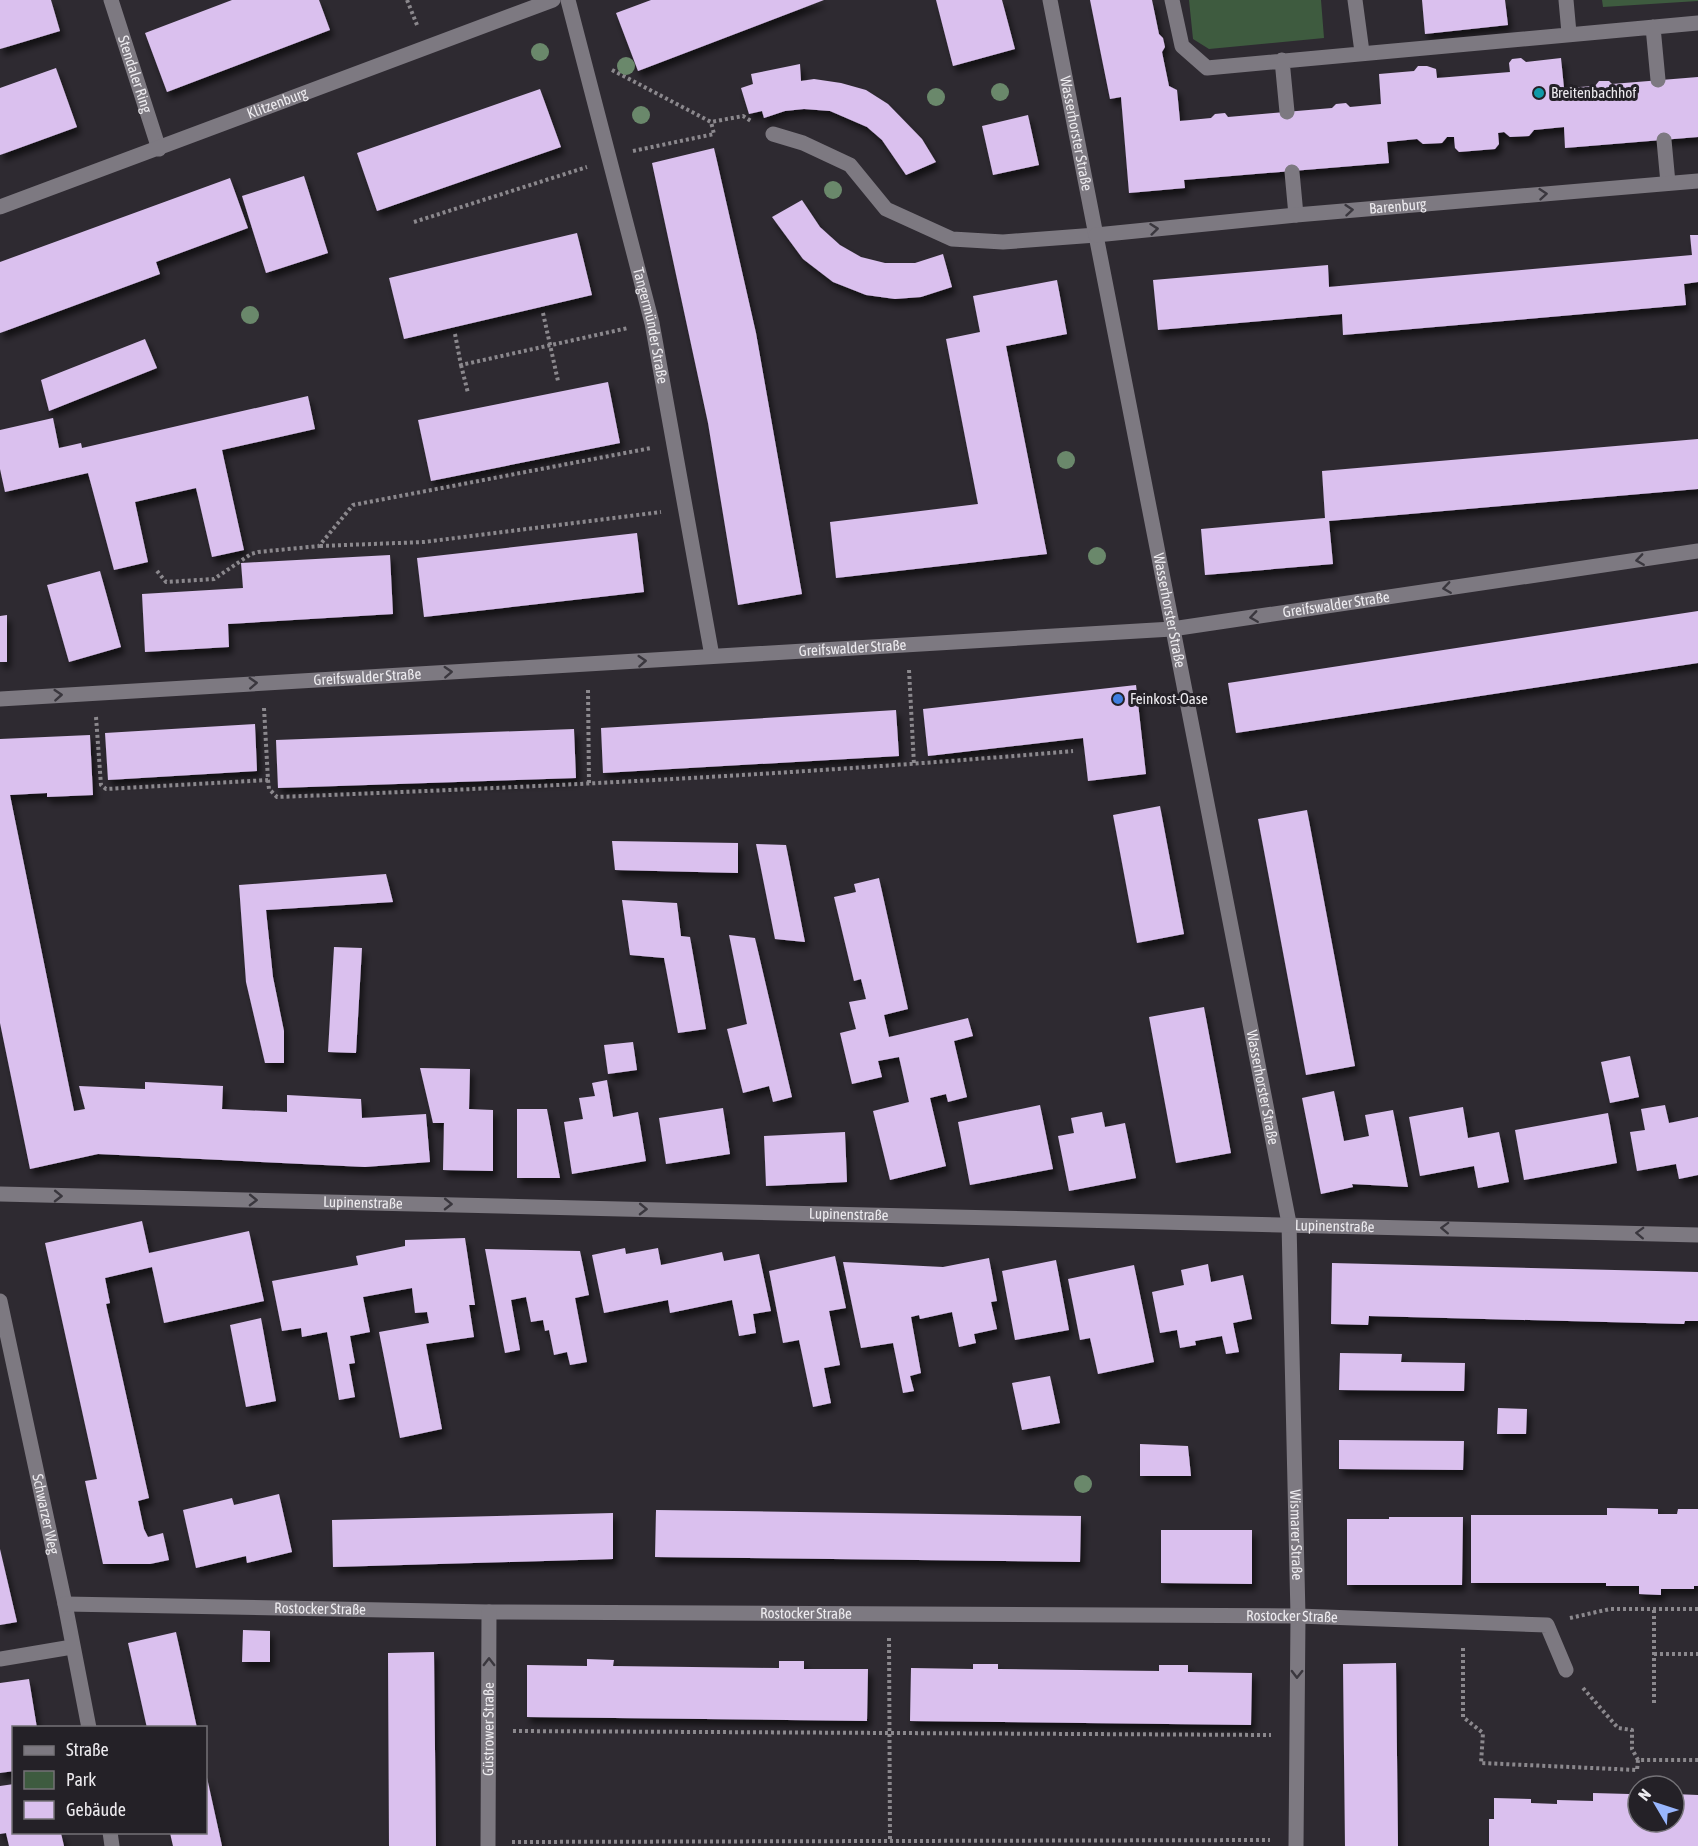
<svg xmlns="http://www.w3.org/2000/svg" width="1698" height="1846" viewBox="0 0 1698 1846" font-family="'Asap Condensed',sans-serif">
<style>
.green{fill:#3e5b3f}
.building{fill:#dac0ee;filter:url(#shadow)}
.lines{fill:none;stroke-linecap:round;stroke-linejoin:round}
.path{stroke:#8b888d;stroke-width:4;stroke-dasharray:3 3;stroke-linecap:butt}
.lane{stroke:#7d7981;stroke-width:15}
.street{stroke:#7d7981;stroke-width:15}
.tree{fill:#6a886b}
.oneway{stroke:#3a373e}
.culture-dot{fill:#0f9aa8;stroke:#242127;stroke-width:2}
.shop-dot{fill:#3f7fe0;stroke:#242127;stroke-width:2}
.labels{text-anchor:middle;stroke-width:6;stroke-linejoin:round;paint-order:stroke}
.street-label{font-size:15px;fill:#edebef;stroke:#242127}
.poi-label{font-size:15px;fill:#edebef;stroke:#242127;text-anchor:start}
</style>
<defs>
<filter id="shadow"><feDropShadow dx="3.5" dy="6" stdDeviation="3" flood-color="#0009"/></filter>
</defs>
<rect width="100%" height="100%" fill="#2e2a31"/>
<path class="green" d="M1189 0H1321L1324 38 1209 49 1193 39Z
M1602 0H1698V1L1603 7Z"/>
<path class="building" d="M0 0H51L60 31 0 49Z
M232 0H319L330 30 167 92 145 33Z
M651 0H824L638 71 616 13Z
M936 0H1002L1015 49 953 66Z
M1090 0H1152L1159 34 1163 38 1165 47 1162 52 1169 86 1177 90 1180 121 1211 118 1215 114 1225 113 1228 117 1332 108 1336 104 1346 103 1350 107 1381 104 1379 74 1414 71 1418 66H1427L1436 69 1437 78 1510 72 1509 63 1512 59 1521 58 1526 62 1561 58 1564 88 1595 86 1599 81H1609L1612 84 1698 77V137L1565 148 1564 127 1534 130 1529 136 1510 137 1504 132 1498 133 1499 144 1495 149 1459 152 1455 148 1454 137H1447L1442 143 1423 144 1417 139 1387 142 1389 163 1184 180 1185 188 1129 193 1121 97 1110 99Z
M1422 0H1505L1508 25 1425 34Z
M800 64 801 81 814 79 841 83 866 90 888 104 922 139 936 162 906 175 882 140 867 127 830 111 804 109 785 111 764 118 762 111 749 114 741 88 753 84 751 74Z
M56 68 77 127 0 155V88Z
M540 89 561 147 377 211 357 153Z
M1028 115 1039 165 993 175 982 126Z
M714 148 756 333 802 594 738 605 708 423 652 163Z
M304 176 328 253 266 273 242 196Z
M230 178 248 228 156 262 160 274 0 333V262Z
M802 200 820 227 840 245 861 257 885 263H915L943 254 952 287 921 297 895 299 866 295 833 282 803 259 772 217Z
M577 233 592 295 404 339 389 278Z
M1690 235H1698V282L1684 284 1686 305 1343 335 1342 314 1158 330 1153 280 1328 265 1329 287 1339 286 1692 255Z
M1057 280 1067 334 1006 346 1047 554 836 578 830 522 978 504 946 339 980 332 973 296Z
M145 339 157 368 49 411 41 380Z
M608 382 620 443 431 481 418 420Z
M308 396 315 429 222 450 244 550 212 557 196 488 135 502 148 562 114 570 88 473 5 492 0 469V430L53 418 59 448 81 443 82 448Z
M1698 439V489L1329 521 1333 564 1205 575 1201 529 1325 518 1322 471Z
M637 533 644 592 424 617 417 558Z
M390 555 393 614 228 624 229 647 145 652 142 594 243 588 241 563Z
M100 571 121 647 69 662 47 585Z
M1698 611V663L1236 733 1228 683Z
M7 615V662H0V616Z
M1136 685 1146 774 1088 781 1083 738 928 756 923 709Z
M896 710 899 756 603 773 601 728Z
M255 724 257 771 108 780 105 733Z
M574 729 576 778 278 788 276 740Z
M90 735 93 795 47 797V793L10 795 74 1111 85 1109 79 1086 145 1089V1082L223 1086 222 1109 287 1112V1095L361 1099 362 1118 426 1114 430 1162 365 1167 98 1154 30 1169 0 1023V739Z
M1160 806 1184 934 1137 943 1113 815Z
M1307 810 1355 1066 1306 1075 1258 819Z
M612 841 738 843V873L615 870Z
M756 844 786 845 805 942 775 939Z
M386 874 393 902 266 910 273 977 284 1031V1063H265L246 982 239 885Z
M879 878 908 1009 884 1015 889 1037 968 1018 973 1036 954 1041 967 1097 948 1102 946 1094 930 1098 946 1166 890 1180 873 1111 909 1102 899 1057 878 1061 882 1077 852 1084 840 1033 856 1029 849 1002 866 999 861 979 854 981 834 897 856 892 854 884Z
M622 900 677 903 681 936 690 937 706 1029 678 1033 664 958 630 955Z
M729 935 755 938 792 1097 773 1102 769 1086 743 1093 727 1029 747 1024Z
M334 947 362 948 356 1053 328 1052Z
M1204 1007 1231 1153 1176 1163 1149 1017Z
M633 1042 637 1070 608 1074 604 1045Z
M1630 1056 1639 1097 1610 1103 1601 1062Z
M420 1068 470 1069 469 1109 493 1110V1171L443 1170 444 1123H433Z
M607 1080 613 1117 638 1112 646 1161 572 1174 564 1122 583 1119 579 1098 595 1096 592 1083Z
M1334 1091 1344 1141 1369 1136 1365 1115 1393 1110 1408 1187 1352 1184 1353 1187 1321 1194 1302 1098Z
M1040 1105 1053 1169 970 1185 958 1122Z
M1665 1105 1669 1123 1698 1117V1175L1679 1179 1676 1164 1637 1171 1630 1132 1645 1130 1641 1109Z
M1463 1107 1468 1138 1499 1132 1509 1182 1478 1188 1474 1166 1420 1176 1409 1117Z
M723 1108 730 1154 666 1164 659 1118Z
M517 1109H547L560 1178H517Z
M1102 1112 1105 1127 1125 1123 1136 1178 1069 1191 1058 1136 1074 1133 1071 1118Z
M1608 1113 1617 1163 1524 1180 1515 1130Z
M845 1132 847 1182 766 1186 764 1136Z
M142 1221 149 1253 249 1231 264 1301 164 1323 152 1267 105 1278 110 1303 106 1304 149 1498 138 1501 144 1529 148 1537 163 1533 169 1560 150 1564H103L85 1481 97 1479 45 1243Z
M465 1238 475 1305H469L474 1337 426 1344 442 1429 400 1438 379 1332 429 1323 427 1312 415 1313 412 1288 363 1297 370 1332 350 1336 355 1363 349 1364 355 1397 339 1400 327 1332 302 1337 301 1328 282 1331 272 1281 358 1265 356 1256 405 1246V1240Z
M625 1248 626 1254 658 1248 661 1265 722 1252 724 1261 759 1254 771 1311 753 1314 756 1333 739 1336 732 1300 670 1313 668 1300 604 1313 592 1255Z
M485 1249 580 1251 589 1295 575 1298 587 1362 570 1365 567 1352 554 1355 549 1330 545 1331 543 1320 531 1322 526 1297 511 1300 520 1350 505 1353Z
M835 1256 846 1308 829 1311 840 1365 824 1368 831 1403 813 1407 799 1340 783 1343 769 1271Z
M989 1258 997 1301 991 1302 997 1329 974 1334 976 1343 959 1347 952 1312 920 1319 919 1315 911 1317 921 1373 910 1376 914 1391 903 1393 893 1343 861 1348 843 1262 943 1267Z
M1056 1260 1069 1330 1015 1340 1002 1271Z
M1332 1263 1698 1272V1321H1685L1684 1324 1369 1316 1368 1325 1331 1324Z
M1208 1264 1211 1282 1243 1275 1252 1319 1233 1323 1239 1352 1226 1354 1222 1336 1195 1341 1196 1345 1180 1348 1177 1330 1160 1333 1152 1292 1184 1285 1181 1270Z
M1134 1265 1154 1362 1098 1374 1090 1338 1080 1340 1068 1279Z
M261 1318 276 1401 246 1407 230 1325Z
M1340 1353 1402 1354 1401 1362 1465 1363 1464 1391 1339 1390Z
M1050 1376 1060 1423 1022 1430 1012 1383Z
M1498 1408 1527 1409 1526 1434H1497Z
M1339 1440 1464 1441 1463 1470 1339 1469Z
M1140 1444 1188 1446 1191 1476H1140Z
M279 1494 292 1552 247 1563 246 1556 196 1568 183 1510 232 1498 234 1505Z
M1607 1508 1658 1509V1514H1677L1678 1509H1698V1586H1694V1589H1661V1595L1639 1594V1586H1606V1583H1471V1515H1607Z
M656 1510 1081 1516 1080 1562 655 1557Z
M613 1513V1559L333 1567 332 1520Z
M1389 1517H1463L1462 1585H1347V1519H1389Z
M1161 1530H1252V1584L1161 1583Z
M0 1549 17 1622 0 1625Z
M243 1630 270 1631V1662H242Z
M176 1632 197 1728H147L128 1643Z
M434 1652 436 1846H389L388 1653Z
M587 1659 614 1660 613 1666 779 1668V1661H804V1669H868L867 1721 527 1717V1665L587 1666Z
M1396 1663 1398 1846H1345L1343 1664Z
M973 1664H998V1669L1159 1671V1665H1188V1672L1252 1673 1251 1725 910 1721 911 1668 973 1669Z
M29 1679 37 1728H14V1771L0 1773V1683Z
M206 1773 222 1846H173L170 1833H206Z
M14 1784V1833H61L64 1846H9L6 1833 0 1834V1786Z
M1593 1793 1629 1794V1798H1638V1822H1674V1794L1698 1795V1846H1489V1819H1494V1798L1531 1799V1803L1557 1804V1800L1593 1801Z"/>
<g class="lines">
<path class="path" d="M407 0 417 25
M612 70 711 122 743 116 751 121
M633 151 714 134 711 122
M414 222 587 167
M543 313 558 381
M455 334 461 365 628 328
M461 365 468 393
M320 546 424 542 661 512
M157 571 166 582 214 579 251 554 258 552 319 546 353 505 651 448
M909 670 914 765
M588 690 589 785
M264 708 268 780 269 789 277 797C543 787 808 774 1073 751
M96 717 101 785 106 789 268 780
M1570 1618 1610 1609H1698
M889 1638 890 1841
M1463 1648V1717L1483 1733 1481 1763 1637 1770 1638 1760H1698
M1654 1654H1698
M1583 1688 1618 1728 1632 1730V1749L1638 1760
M1654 1703V1609
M513 1731 1271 1735
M512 1842 1270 1840"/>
<path class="lane" d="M1172 0 1182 46 1207 68 1698 23
M1355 0 1362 52
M1566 0 1569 33
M1653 27 1658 80
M1282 60 1287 112
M773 134 803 143 850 165 886 209 952 239 1003 242 1096 235
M1664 140 1668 183
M1292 172 1296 215
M0 1659 72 1647"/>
<g class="street">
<path id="s1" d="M111 0 159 149"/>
<path id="s2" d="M568 0 652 323 712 656"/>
<path id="s3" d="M1050 0 1289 1223 1298 1616 1296 1846"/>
<path id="s4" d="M0 207 553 0"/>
<path id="s5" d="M1096 235 1296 215 1698 181"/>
<path id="s6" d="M0 699 1172 629 1698 551"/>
<path id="s7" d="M0 1194 1698 1235"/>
<path id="s8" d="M0 1301 65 1604 89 1728"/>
<path id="s9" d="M65 1604 489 1612 1298 1616 1547 1625 1566 1670"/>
<path d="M110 1832 112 1846"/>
<path id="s10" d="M488 1846 489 1612"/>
</g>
</g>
<g class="tree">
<circle cx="540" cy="52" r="9"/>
<circle cx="626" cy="66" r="9"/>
<circle cx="1000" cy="92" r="9"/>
<circle cx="936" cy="97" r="9"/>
<circle cx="641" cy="115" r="9"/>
<circle cx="833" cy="190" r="9"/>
<circle cx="250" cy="315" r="9"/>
<circle cx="1066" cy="460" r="9"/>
<circle cx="1097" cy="556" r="9"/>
<circle cx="1083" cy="1484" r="9"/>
</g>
<defs><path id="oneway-chevron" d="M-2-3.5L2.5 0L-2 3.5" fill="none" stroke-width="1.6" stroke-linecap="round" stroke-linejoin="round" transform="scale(1.5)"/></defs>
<g class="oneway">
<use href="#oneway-chevron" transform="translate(1543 194) rotate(-5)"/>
<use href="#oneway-chevron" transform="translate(1349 210) rotate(-5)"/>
<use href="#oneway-chevron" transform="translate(1154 229) rotate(-6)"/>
<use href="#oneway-chevron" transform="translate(1640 560) rotate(172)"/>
<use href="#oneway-chevron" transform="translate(1447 588) rotate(172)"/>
<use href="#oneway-chevron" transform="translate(1254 617) rotate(172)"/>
<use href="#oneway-chevron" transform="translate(642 661) rotate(-4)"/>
<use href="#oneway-chevron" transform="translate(448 672) rotate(-3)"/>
<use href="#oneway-chevron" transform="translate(253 683) rotate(-3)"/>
<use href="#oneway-chevron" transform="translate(58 695) rotate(-4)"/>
<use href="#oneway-chevron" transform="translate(58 1196) rotate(1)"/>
<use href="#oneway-chevron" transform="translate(253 1200) rotate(1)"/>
<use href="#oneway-chevron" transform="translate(448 1204) rotate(1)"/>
<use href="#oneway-chevron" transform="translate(643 1209) rotate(1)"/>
<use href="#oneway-chevron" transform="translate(1445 1228) rotate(-178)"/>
<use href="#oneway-chevron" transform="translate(1640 1233) rotate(-178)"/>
<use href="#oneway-chevron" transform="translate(489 1662) rotate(-90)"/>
<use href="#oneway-chevron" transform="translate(1297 1674) rotate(91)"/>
</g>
<circle class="culture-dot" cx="1539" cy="93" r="6"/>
<circle class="shop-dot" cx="1118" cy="699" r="6"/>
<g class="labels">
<g class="street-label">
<text dy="5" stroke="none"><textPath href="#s1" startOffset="78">Stendaler Ring</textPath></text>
<text dy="5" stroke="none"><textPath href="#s4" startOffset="296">Klitzenburg</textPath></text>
<text dy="5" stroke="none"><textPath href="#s3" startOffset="136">Wasserhorster Straße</textPath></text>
<text dy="5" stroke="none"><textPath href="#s5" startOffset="303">Barenburg</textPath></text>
<text dy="5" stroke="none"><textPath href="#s2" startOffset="336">Tangermünder Straße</textPath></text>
<text dy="5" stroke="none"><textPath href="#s6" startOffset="1340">Greifswalder Straße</textPath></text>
<text dy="5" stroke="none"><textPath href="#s3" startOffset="622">Wasserhorster Straße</textPath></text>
<text dy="5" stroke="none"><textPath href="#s6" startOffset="854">Greifswalder Straße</textPath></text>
<text dy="5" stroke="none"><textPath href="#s6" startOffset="368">Greifswalder Straße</textPath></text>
<text dy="5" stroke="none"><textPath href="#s3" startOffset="1108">Wasserhorster Straße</textPath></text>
<text dy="5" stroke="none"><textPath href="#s7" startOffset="363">Lupinenstraße</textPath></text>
<text dy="5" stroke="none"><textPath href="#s7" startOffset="849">Lupinenstraße</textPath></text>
<text dy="5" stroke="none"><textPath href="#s7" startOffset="1335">Lupinenstraße</textPath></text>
<text dy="5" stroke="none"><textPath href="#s8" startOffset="218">Schwarzer Weg</textPath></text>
<text dy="5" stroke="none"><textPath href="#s3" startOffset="1558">Wismarer Straße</textPath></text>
<text dy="5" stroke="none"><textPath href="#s9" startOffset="255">Rostocker Straße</textPath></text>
<text dy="5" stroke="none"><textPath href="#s9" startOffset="741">Rostocker Straße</textPath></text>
<text dy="5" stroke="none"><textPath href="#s9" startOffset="1227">Rostocker Straße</textPath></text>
<text dy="5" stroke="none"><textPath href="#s10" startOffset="117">Güstrower Straße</textPath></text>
</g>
<g class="poi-label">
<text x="1551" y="98">Breitenbachhof</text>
<text x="1130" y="704">Feinkost-Oase</text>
</g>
</g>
<rect x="12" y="1726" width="195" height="108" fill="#242127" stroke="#747277" stroke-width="1.5"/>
<rect x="24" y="1746" width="30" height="9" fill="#7d7981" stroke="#747277" stroke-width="1.5"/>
<text x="66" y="1756" font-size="18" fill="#edebef">Straße</text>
<rect x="24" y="1771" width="30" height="18" fill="#3e5b3f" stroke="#747277" stroke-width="1.5"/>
<text x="66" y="1786" font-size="18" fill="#edebef">Park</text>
<rect x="24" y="1801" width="30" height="18" fill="#dac0ee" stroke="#747277" stroke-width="1.5"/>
<text x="66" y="1816" font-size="18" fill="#edebef">Gebäude</text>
<g transform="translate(1656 1804) rotate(309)"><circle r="28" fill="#242127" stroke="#747277" stroke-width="1.5"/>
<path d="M0-4.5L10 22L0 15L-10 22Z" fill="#98b6fd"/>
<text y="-9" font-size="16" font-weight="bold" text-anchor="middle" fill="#edebef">N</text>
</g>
</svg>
